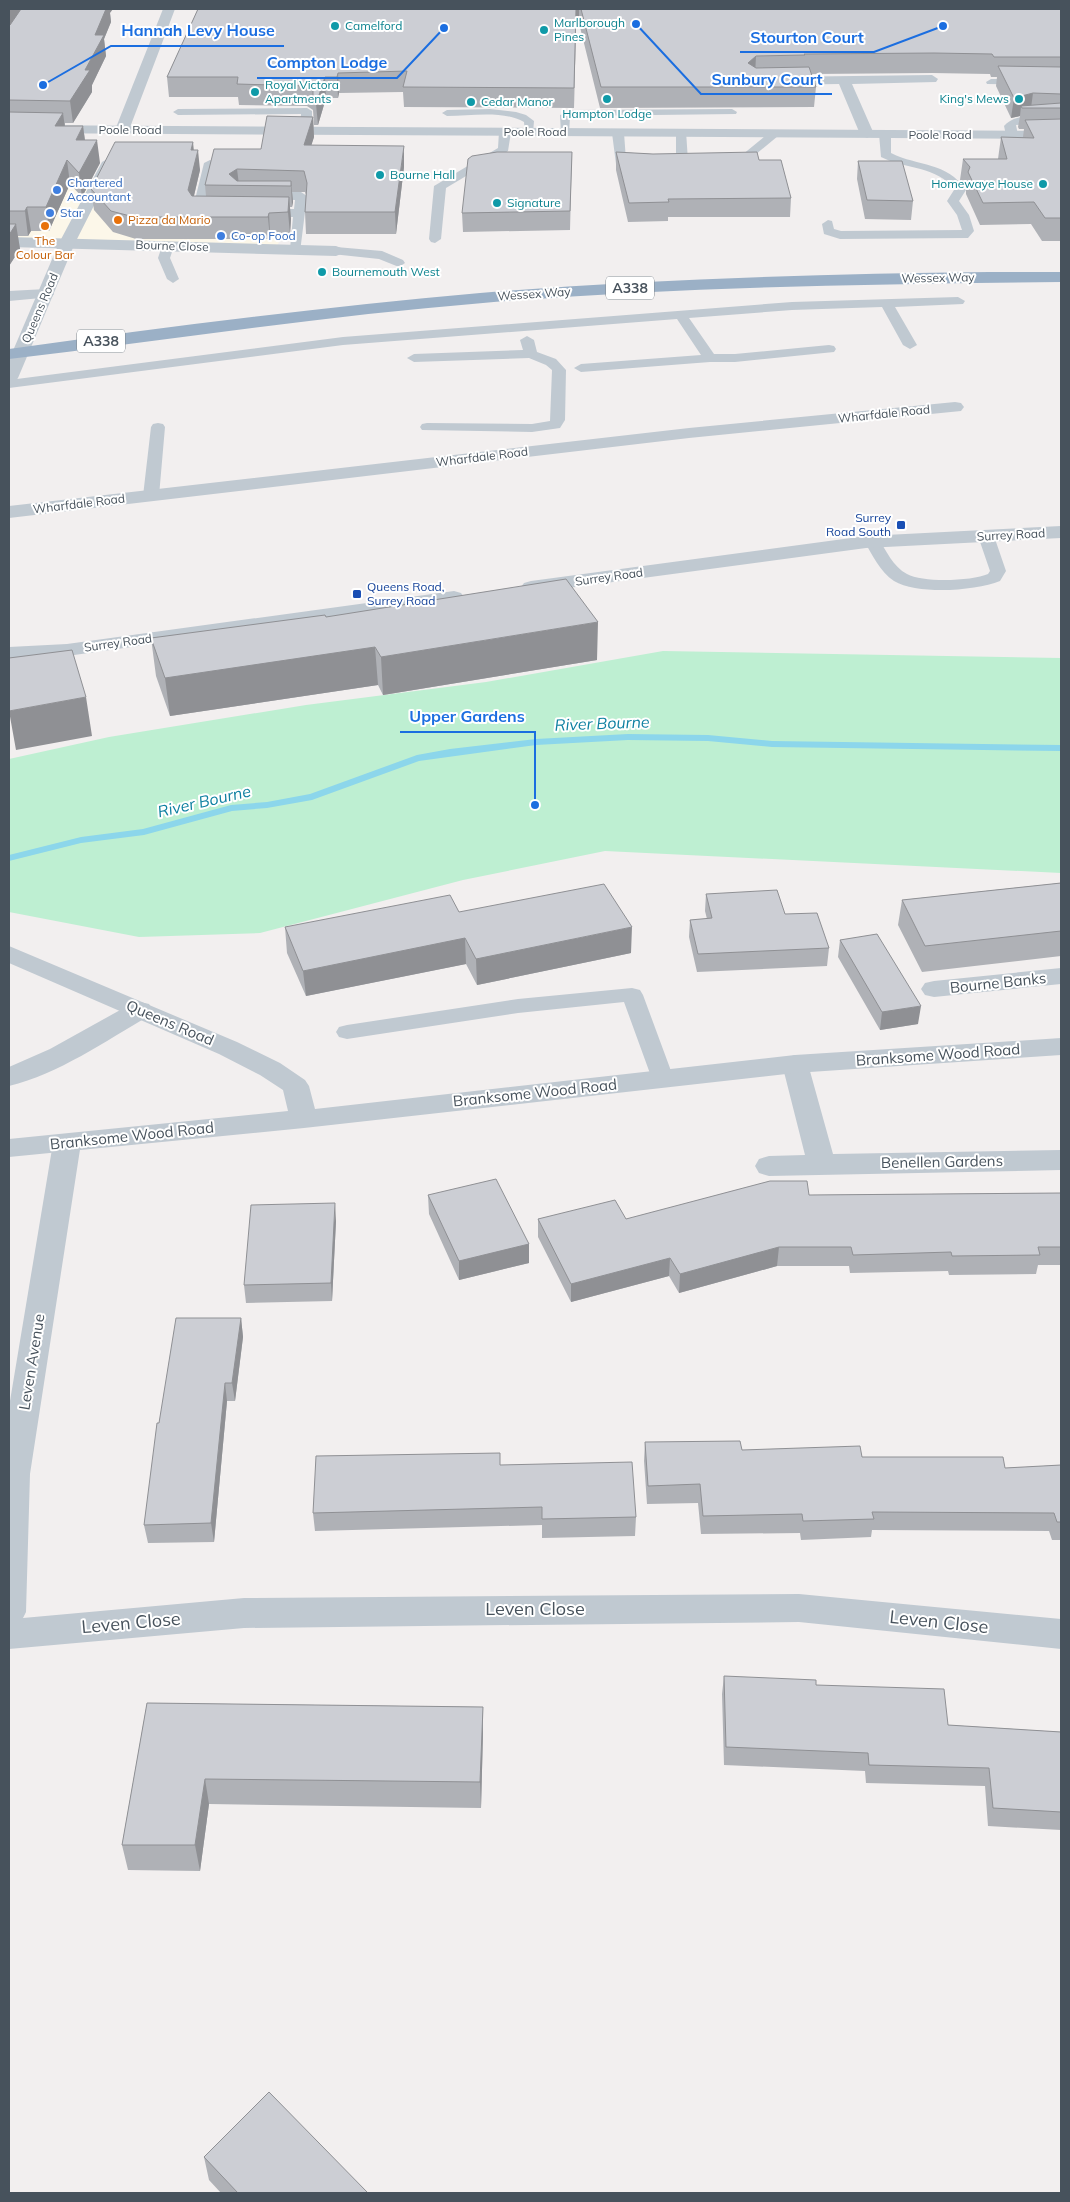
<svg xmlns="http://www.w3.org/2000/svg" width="1070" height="2202" viewBox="0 0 1070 2202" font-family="Mulish,sans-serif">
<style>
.commercial{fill:#fcf7e9}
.green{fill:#beefd2}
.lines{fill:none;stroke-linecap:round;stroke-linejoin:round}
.stream{fill:#8cd6eb;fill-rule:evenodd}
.service{fill:#c0c9d1;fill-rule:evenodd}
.minor{fill:#c0c9d1;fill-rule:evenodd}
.tertiary{fill:#c0c9d1;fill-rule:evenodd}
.trunk{fill:#9bb0c6;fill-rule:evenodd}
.wall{fill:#afb1b6}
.shaded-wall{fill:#8f9094}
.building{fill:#ccced4;stroke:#8f9094}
.culture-dot{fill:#0f9aa8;stroke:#fff;stroke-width:2}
.shop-dot{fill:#3f7fe0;stroke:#fff;stroke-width:2}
.food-dot{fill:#e8710a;stroke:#fff;stroke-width:2}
.transit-dot{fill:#1a4fb4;stroke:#fff;stroke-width:2}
.labels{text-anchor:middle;stroke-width:4;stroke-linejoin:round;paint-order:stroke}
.far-culture-label{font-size:12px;fill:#0d838f;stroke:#fff;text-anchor:start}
.far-street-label{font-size:12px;fill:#47525c;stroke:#fff}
.far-shop-label{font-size:12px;fill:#366cbe;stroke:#fff;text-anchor:start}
.far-food-label{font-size:12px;fill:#c56008;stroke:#fff;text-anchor:start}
.far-transit-label{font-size:12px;fill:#164399;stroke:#fff;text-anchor:end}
.shield{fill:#fff;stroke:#7e868d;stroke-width:1}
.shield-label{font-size:14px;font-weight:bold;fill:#47525c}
.street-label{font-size:15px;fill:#47525c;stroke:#fff}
.water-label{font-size:16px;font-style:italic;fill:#0e80a1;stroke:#fff}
.near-street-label{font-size:18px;fill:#47525c;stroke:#fff}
.leader{fill:none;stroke:#1b6ee0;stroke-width:2}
.callout-dot{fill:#1b6ee0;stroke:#fff;stroke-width:2}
.callout-label{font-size:16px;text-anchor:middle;font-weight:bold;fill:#1b6ee0;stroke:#fff;stroke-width:4;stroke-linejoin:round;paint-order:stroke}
</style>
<rect width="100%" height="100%" fill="#f2efef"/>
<path class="commercial" d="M9 179 83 180 80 186 185 187 181 214 285 230 277 246 9 238Z"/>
<path class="green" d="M663 651 1061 658V873L605 851 463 880 260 933 139 937 9 912V759L109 737 306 705 486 682Z"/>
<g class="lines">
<path class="stream" d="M628 734 708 735 772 741 1061 745V751L772 747 708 741 628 740 536 745 419 761 312 800 267 808 232 811 144 835 81 843 9 861V855L81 837 143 829 231 805 267 802 310 794 417 755 450 749 536 739Z"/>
<path class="service" d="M991 79H1061V85L987 84 986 82Z
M307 108 312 111V131L306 134 300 131 301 114 178 115 173 112 178 109Z
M490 109 516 112 526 115 534 121 533 134H525L524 122C502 110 471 116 447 116L442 113 447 110Z
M732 109 737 112 736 114 573 116 570 117 569 134H561L560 115 572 110Z
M1061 116V122L1016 125 1018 135 1012 138 1006 135 1004 126C1015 112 1044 116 1061 116Z
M505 129 511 132 508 151 446 188 441 239 435 243 431 242 429 239 434 186 498 148 499 132Z
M618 130 624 133 626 160 651 163 676 159V133L682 130 686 131 688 161C675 173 631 171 616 164L612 133Z
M774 131 778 132 780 134 778 136 750 159H742L740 157 742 155 770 132Z
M885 131 891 134V153C919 167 946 161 966 190L959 201 969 215 974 231 968 238 840 239 824 234 822 224 828 220 832 221 834 229 841 231 962 230 957 215 947 201 954 190C939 166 904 169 881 157L879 134Z
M210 160 216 163 205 208 215 209 217 212 211 216 194 215 192 212 204 163Z
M263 192H301L307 196 300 252 296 253 290 249 293 217H261L255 213 261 209H294L295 200 259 198 257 196Z
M168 242 174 246 170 258 179 279 173 283 167 279 158 258 162 246Z
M336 247 382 251 403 260 405 263 399 267 379 259 332 254 330 251Z
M958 297 965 301 963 304 895 307 917 345 910 349 903 345 882 307 792 310 689 318 714 354H735L829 345 834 346 836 349 834 352 735 362H710L581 372 574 368 581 364 701 355 677 319 343 345 9 388V380L343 337 792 302Z
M527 336 534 340 537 352 556 359 566 370 565 420 560 428 532 432 422 430 420 427 422 424 427 423 532 424 550 421 552 370 546 365 529 358 414 362 407 358 414 354 523 350 520 340Z
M158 423 163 424 165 427 159 496 156 499H146L143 496 151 427 153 424Z
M986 531 992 533 994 536 1006 571 1000 581C975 591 918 595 894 581 880 572 872 554 864 541L866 538H878C886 550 893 567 907 574 923 583 972 581 988 574L990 571 978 536 980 533Z
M632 988 640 990 643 995 674 1079 671 1084 663 1086 655 1084 652 1079 624 1002 518 1013 347 1039 339 1037 336 1032 339 1027 347 1025 518 999Z"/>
<path class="minor" d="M163 9H175L129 130 127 133H117L115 130Z
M932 75 938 79 936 82 852 84 874 134 867 138 860 134 839 84 776 85 770 81 776 77Z
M9 237 336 246 341 248 344 251 341 254 336 256 9 247Z
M46 289 52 291 54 294 52 297 9 301V291Z
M955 402 961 403 964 407 961 411 689 438 9 518V506L689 428Z
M1061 526V538L866 548 531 593 524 591 521 587 524 583 531 581 866 536Z
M454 591 461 593 464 597 461 601 67 656 9 659V647L67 644Z
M1061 968V984L934 997 925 995 921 989 925 983 934 981Z
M140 1002 149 1004 153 1010 149 1016C105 1041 59 1074 9 1086V1067L50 1049 131 1004Z
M795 1055 805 1058 808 1064 833 1154 1061 1150V1170L769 1176 759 1173 755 1166 759 1159 769 1156 805 1155 782 1064 785 1058Z
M67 1134 77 1136 81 1143 30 1474 26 1612 23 1618 244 1598 799 1594 1061 1619V1649L799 1622 244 1628 9 1649V1407L53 1143 57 1136Z"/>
<path class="tertiary" d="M9 125 1061 131V139L9 133Z
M109 158 116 162 75 243 18 378 15 382 9 383V360L59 243 102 162Z
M9 946 237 1042 280 1063 305 1080 309 1086 315 1109 795 1055 1061 1038V1055L795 1073 304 1128 9 1157V1139L288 1111 283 1090 260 1075 219 1054 9 963Z"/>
<path class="trunk" d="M989 272H1061V282C868 284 676 287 483 303 324 316 167 340 9 359V349C166 327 322 307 480 293 649 279 819 274 989 272Z"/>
</g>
<path class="wall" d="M9 9 110 13 111 22 104 39 106 56 92 85V92L73 123H65V126H83L85 140 100 163 82 197 70 184 49 231H31L28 236H18L20 249 9 266Z
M198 9H1061V241H1042L1031 224 980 225 966 194V188L960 180 963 159H998L1001 137H1023L1024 129H1019L1018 127 1020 116 1011 118 996 86 997 77H991L990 74 932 73 811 74 816 87 814 107 600 108 579 23H576L574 108 404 107 403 92 339 93 338 98H326L318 125H314L313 110 307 106 239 105 238 97H169L167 77Z
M313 117 314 137 311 145 404 167 396 234H306L305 212 306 195 305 192H292L293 202 292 207H290L291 219 290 234H270V239H136L113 232 94 210 91 189 194 150 200 170 194 196H206L205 185 261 149Z
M572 152 570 230 463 232 462 213Z
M616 152 759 160 791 198 790 217H668V221L628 222 616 170Z
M858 161 913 201 911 220 865 219 857 179Z
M326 617 597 660 383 695 378 685 170 716 156 676 151 638Z
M1061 883V956L922 972 898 925 902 900Z
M706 894 785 914 829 948 827 966 697 972 689 937 690 920 707 919 705 911Z
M459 912 631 953 477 985 466 964 306 996 287 953 285 927Z
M840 940 918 1024 880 1030 838 957Z
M1061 1193V1265H1038L1036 1274 949 1275 948 1271 850 1273 849 1266H777L679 1293 669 1276 571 1302 538 1237V1219H626L809 1195Z
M428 1195 529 1244V1263L459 1280 429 1214Z
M336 1221 332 1301 246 1303 244 1285Z
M241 1318 243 1337 235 1401H227L214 1542 148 1543 144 1525 159 1423Z
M645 1442 742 1450 862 1457 1005 1468 1061 1465V1540H1052L1049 1531 872 1530 871 1537 801 1540 800 1533 701 1534 698 1503 647 1504 644 1461Z
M500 1465 636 1517 635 1536 542 1538V1525L315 1531 313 1513Z
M724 1676 816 1685 948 1725 1061 1732V1830L988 1826 985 1786 866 1783 865 1771 724 1765 722 1694Z
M147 1703 483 1707V1733L481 1808 209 1804 200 1871 128 1870 122 1845Z
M204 2157 368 2193H221L209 2180Z"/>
<path class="shaded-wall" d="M9 9H24L9 32Z
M104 9H113L110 13 111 22 104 39 106 56 92 85V92L73 123 70 101 85 70 95 35Z
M576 9H579V23H576L574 108Z
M756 56 755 76 748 63Z
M338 73 339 93 338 98 337 77Z
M325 77 326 98 318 125 316 104Z
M1033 93 1031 108 1021 106 1020 116 1011 118 1014 98Z
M63 113 66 135 55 126Z
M313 117 314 137 305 166 304 145Z
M83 126 86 149 76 140Z
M97 140 100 163 82 197 79 173Z
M193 142 195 162 198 150 200 170 190 212 188 190 191 150Z
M404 146V167L396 234 395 212Z
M67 160 70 184 49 231 46 207Z
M237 169 239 185 229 174Z
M291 181 293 202 292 207 291 186Z
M289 197 291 219 290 234 288 212Z
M27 207 31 231 28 236 25 211Z
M269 213 270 234V239L268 217Z
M16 224 20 249 9 266V235Z
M598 622 597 660 383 695 381 657Z
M375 647 378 685 170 716 165 678Z
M86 697 92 736 16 750 9 711Z
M632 927 631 953 477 985 476 959Z
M465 938 466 964 306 996 303 971Z
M921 1006 918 1024 880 1030 882 1012Z
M335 1203 336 1221 332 1301 331 1283Z
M529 1244V1263L459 1280V1261Z
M779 1247 777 1266 679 1293 680 1274Z
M670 1258 669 1276 571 1302V1284Z
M241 1318 243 1337 235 1401 232 1383Z
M225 1383 227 1401 214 1542 211 1523Z
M483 1707V1733L481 1808 480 1782Z
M205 1779 209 1804 200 1871 195 1845Z"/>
<path class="building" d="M21 9H106L95 35H104L85 70H90L70 101 9 100V25H10Z
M198 9H576L574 88 403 87 407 71 338 73 337 77H325L316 104H313V91L306 86 237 84 238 77H167Z
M581 9H1061V57H994L992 54 934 53 804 54 805 55 756 56 748 63 756 68 809 67 816 87H601Z
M998 66 1061 67V94L1033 93 1014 98Z
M1061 103V108H1022L1021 106Z
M9 112 63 113 55 126H83L76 140H97L79 173 67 160 46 207H27L25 211H9Z
M267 116 313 117 304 145 404 146 395 212H305L307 183 304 171 237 169 229 174 237 181H291V186L205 185 214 149H261Z
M1061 119V218H1045L1034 202 983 203 968 172 970 167 963 159H1007L1001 137 1034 138 1025 120Z
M115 142H193L191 150H198L188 190 192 196 289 197 288 212 269 213 268 217H134L111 211 91 189Z
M497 152H572L570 211 462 213 468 159 472 156Z
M616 152 653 154 757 152 759 160H781L791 198 668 199 669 202 629 203Z
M858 161H902L913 201 867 200Z
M9 224H16L9 235Z
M566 579 598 622 381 657 375 647 165 678 151 638 325 615 326 617Z
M72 650 86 697 9 711V658Z
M1061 883V931L925 946 902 900Z
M604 884 632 927 476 959 465 938 303 971 285 927 450 895 459 912Z
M777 890 785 914 817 913 829 948 698 954 690 920 712 918 706 894Z
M877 934 921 1006 882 1012 840 940Z
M496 1179 529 1244 459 1261 428 1195Z
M770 1181H807L809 1195 1061 1193V1247H1038L1040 1255 952 1256 951 1252 853 1255 851 1247H779L680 1274 670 1258 571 1284 538 1219 615 1200 626 1219Z
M335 1203 331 1283 244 1285 251 1205Z
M176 1318H241L232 1383H225L211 1523 144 1525 157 1423H159Z
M740 1441 742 1450 860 1446 862 1457H1003L1005 1468 1061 1465V1522H1057L1054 1513 872 1512 874 1519 803 1521 802 1514 703 1516 700 1484 648 1486 645 1442Z
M500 1453V1465L632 1462 636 1517 542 1519V1507L313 1513 316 1456Z
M724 1676 816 1680V1685L944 1689 948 1725 1061 1732V1812L993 1808 989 1768 869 1765 868 1753 726 1747Z
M147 1703 483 1707 480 1782 205 1779 195 1845H122Z
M269 2092 368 2193H238L204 2157Z"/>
<g class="culture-dot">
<circle cx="335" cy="26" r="5"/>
<circle cx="544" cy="30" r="5"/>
<circle cx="255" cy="92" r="5"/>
<circle cx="607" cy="99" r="5"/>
<circle cx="1019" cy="99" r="5"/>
<circle cx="471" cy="102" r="5"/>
<circle cx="380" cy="175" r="5"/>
<circle cx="1043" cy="184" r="5"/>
<circle cx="497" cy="203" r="5"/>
<circle cx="322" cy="272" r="5"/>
</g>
<g class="shop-dot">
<circle cx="57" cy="190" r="5"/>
<circle cx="50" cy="213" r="5"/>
<circle cx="221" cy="236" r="5"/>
</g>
<g class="food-dot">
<circle cx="118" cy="220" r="5"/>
<circle cx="45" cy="226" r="5"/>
</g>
<g class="transit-dot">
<rect x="896" y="520" width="10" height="10" rx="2.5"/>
<rect x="352" y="589" width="10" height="10" rx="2.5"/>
</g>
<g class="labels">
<g class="far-culture-label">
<text x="554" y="27">Marlborough<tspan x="554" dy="14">Pines</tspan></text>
<text x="345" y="30">Camelford</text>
<text x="265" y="89">Royal Victora<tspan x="265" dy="14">Apartments</tspan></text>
<text x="1009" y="103" text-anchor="end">King's Mews</text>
<text x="481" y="106">Cedar Manor</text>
<text x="607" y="118" text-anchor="middle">Hampton Lodge</text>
<text x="390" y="179">Bourne Hall</text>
<text x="1033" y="188" text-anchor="end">Homewaye House</text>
<text x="507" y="207">Signature</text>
<text x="332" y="276">Bournemouth West</text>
</g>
<g class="far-street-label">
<text x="130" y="134">Poole Road</text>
<text x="535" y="136">Poole Road</text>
<text x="940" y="139">Poole Road</text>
<text transform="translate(172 246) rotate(2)" y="4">Bourne Close</text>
<text transform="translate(938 278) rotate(-1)" y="4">Wessex Way</text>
<text transform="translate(534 294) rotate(-4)" y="4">Wessex Way</text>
<text transform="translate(40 308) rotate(-67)" y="4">Queens Road</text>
<text transform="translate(884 414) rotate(-6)" y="4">Wharfdale Road</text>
<text transform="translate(482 457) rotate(-7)" y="4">Wharfdale Road</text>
<text transform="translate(79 504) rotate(-7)" y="4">Wharfdale Road</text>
<text transform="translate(1011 535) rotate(-3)" y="4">Surrey Road</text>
<text transform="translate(609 577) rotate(-8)" y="4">Surrey Road</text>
<text transform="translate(118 643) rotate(-8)" y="4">Surrey Road</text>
</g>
<g class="far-shop-label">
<text x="67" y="187">Chartered<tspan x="67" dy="14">Accountant</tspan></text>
<text x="60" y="217">Star</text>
<text x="231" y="240">Co-op Food</text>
</g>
<g class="far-food-label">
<text x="128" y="224">Pizza da Mario</text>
<text x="45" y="245" text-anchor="middle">The<tspan x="45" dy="14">Colour Bar</tspan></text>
</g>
<g class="far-transit-label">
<text x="891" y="522">Surrey<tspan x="891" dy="14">Road South</tspan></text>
<text x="367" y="591" text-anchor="start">Queens Road,<tspan x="367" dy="14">Surrey Road</tspan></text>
</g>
<g class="shield">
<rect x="606" y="276.5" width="48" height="23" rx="4"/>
<rect x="77" y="329.5" width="48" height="23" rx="4"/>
</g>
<g class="shield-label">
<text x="630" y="293">A338</text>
<text x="101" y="346">A338</text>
</g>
<g class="street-label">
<text transform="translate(998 983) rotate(-6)" y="5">Bourne Banks</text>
<text transform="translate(170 1023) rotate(23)" y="5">Queens Road</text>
<text transform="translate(938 1055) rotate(-4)" y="5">Branksome Wood Road</text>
<text transform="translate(535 1093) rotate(-6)" y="5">Branksome Wood Road</text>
<text transform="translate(132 1136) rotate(-6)" y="5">Branksome Wood Road</text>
<text transform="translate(942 1162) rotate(-1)" y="5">Benellen Gardens</text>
<text transform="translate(32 1362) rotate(-81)" y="5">Leven Avenue</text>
</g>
<g class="water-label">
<text transform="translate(602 723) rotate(-2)" y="6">River Bourne</text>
<text transform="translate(204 801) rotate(-13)" y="6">River Bourne</text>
</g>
<g class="near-street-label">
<text x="535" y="1615">Leven Close</text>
<text transform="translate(939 1622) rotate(6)" y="6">Leven Close</text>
<text transform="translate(131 1623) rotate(-5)" y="6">Leven Close</text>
</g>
</g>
<path class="leader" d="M43 85L111 46H284M943 26L874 52H740M444 28L397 78H257M636 24L701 94H832M535 805L535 732H400"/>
<g class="callout-dot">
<circle cx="43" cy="85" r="5"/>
<circle cx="943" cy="26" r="5"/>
<circle cx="444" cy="28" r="5"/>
<circle cx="636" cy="24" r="5"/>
<circle cx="535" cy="805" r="5"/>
</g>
<g class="callout-label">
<text x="198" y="36">Hannah Levy House</text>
<text x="807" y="43">Stourton Court</text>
<text x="327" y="68">Compton Lodge</text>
<text x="767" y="85">Sunbury Court</text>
<text x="467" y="722">Upper Gardens</text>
</g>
<rect width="1070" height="2202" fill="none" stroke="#47525c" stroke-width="20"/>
</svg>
